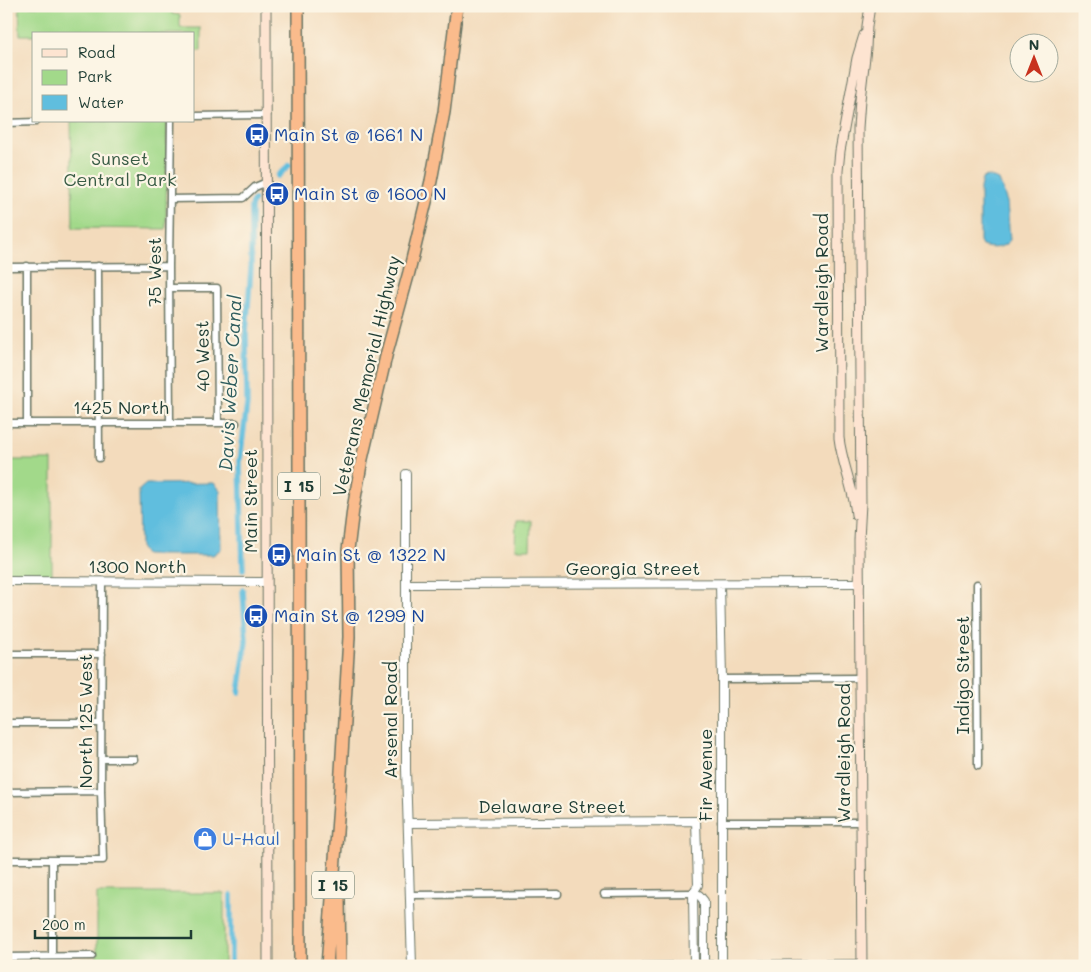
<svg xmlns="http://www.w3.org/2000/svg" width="1091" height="972" viewBox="0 0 1091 972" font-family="Mali,sans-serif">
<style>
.green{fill:#a2d98a;stroke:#608b5f}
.water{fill:#60bede;stroke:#407e89}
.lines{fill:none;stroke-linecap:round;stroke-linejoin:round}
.canal{stroke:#60bede;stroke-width:5.5}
.minor-casing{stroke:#697464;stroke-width:9}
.tertiary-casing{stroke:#697464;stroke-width:10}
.secondary-casing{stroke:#697464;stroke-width:11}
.motorway-casing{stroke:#697464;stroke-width:14}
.minor{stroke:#fff;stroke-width:6}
.tertiary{stroke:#fff;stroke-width:8}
.secondary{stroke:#fde4d1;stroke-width:9}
.motorway{stroke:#fabb8c;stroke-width:11}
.labels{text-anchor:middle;stroke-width:4.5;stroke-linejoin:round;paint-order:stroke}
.shield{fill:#fcf5e5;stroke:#617469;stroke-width:1}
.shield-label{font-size:16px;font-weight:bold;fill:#1f3d34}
.transit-label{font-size:18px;fill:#164399;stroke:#fcf5e5;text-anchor:start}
.park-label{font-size:18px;fill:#395c45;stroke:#fcf5e5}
.street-label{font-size:18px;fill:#1f3d34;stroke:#fcf5e5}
.shop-label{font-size:18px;fill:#366cbe;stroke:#fcf5e5;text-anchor:start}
.water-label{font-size:19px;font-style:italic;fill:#2f5d5e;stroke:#fcf5e5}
</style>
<rect width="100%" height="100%" fill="#fcf5e5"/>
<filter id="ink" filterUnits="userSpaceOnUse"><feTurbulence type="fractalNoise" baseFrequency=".02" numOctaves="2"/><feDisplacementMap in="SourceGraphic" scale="10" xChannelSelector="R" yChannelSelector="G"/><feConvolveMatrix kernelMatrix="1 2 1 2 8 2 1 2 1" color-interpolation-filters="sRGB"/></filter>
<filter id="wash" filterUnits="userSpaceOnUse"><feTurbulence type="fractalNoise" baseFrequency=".0096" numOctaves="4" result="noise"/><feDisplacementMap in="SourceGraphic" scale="20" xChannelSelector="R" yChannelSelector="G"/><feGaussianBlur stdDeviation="1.12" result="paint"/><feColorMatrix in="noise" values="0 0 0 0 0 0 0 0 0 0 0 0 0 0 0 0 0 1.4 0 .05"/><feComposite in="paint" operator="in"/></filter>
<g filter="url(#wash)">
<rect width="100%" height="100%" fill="#f3dbbc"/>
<path class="green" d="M19 6H172V14L180 15V28H201V51H194V34H34V35H20Z
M71 121H167L166 229 73 228Z
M6 460H52V577H6Z
M516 521H531L530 549H515Z
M97 893H224V966H81V959L97 958Z"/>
<path class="water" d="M987 176 999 180 1007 202 1010 240C1003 249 992 249 982 246L980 242V188L982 179Z
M214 483 220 490 221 549 213 555H145L140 547 139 490 146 484Z"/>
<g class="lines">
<path class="canal" d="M278 176 289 165
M243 569 240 461 247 404 246 332 251 268V208L252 203 254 200
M239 693 246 641 243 590
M231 895V966"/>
</g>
</g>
<g filter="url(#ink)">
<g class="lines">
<g class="minor-casing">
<path id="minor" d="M194 116 267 115
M6 123 36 122
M170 199 243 198 255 187 267 182
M98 266 99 458
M6 267 169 266
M169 288H217L218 423
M6 423H236
M27 423V266
M170 423 169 266 171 121
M977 584 978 766
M6 654H102
M722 679 860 678
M6 723H101
M101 759H134
M6 792 101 791
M721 822H861
M6 860H103L101 791 102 582
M52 860V956
M604 894 693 893
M410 895 558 894
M6 957 92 956
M645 966 694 965"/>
</g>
<g class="tertiary-casing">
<path id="tertiary" d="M406 474V769L412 966
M6 581 267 582
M406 584 860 583
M720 584 722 679V966
M408 823 696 821 698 885 693 893 694 966
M693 893 699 895 704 901V966
M704 965 862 964"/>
</g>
<g class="secondary-casing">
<path id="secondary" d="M266 6 268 966
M856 515C854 489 842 464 839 438L838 171 840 151 857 58 864 35
M862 966 859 540 861 503 858 128 860 100 866 48 867 26 870 6"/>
</g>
<g class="motorway-casing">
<path id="motorway" d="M298 6 300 966
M339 897 340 966
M327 966 339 805 349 637 348 550 353 509 362 459 387 352 409 272 431 181 444 112 457 6"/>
</g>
<use href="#minor" class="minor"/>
<use href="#tertiary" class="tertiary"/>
<use href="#secondary" class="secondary"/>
<use href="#motorway" class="motorway"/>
</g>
</g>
<defs>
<g id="bus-disc" transform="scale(1.25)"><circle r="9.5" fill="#1a4fb4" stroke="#fcf5e5"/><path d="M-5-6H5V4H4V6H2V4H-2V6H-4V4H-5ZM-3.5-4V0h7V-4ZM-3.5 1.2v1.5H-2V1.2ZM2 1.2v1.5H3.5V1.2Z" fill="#fff"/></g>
<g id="shop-disc" transform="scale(1.25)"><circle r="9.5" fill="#3f7fe0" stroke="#fcf5e5"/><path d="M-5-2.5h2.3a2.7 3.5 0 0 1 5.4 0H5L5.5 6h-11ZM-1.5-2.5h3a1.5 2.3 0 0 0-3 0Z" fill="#fff"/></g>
</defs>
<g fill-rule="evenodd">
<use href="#bus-disc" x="257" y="135"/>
<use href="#bus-disc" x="277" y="194"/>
<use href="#bus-disc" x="279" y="555"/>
<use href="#bus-disc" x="256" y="616"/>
<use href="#shop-disc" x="205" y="839"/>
</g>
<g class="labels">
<g class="shield">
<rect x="278" y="472.5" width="42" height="27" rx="4"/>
<rect x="312" y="871.5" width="42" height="27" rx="4"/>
</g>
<g class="shield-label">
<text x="299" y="492">I 15</text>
<text x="333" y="891">I 15</text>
</g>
<g class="transit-label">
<text x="274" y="141">Main St @ 1661 N</text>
<text x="294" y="200">Main St @ 1600 N</text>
<text x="296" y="561">Main St @ 1322 N</text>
<text x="274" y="622">Main St @ 1299 N</text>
</g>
<g class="park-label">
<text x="120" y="165">Sunset<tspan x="120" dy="21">Central Park</tspan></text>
</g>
<g class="street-label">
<text transform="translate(155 272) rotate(-90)" y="6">75 West</text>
<text transform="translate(822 283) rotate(-90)" y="6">Wardleigh Road</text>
<text transform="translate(203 356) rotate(-91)" y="6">40 West</text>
<text transform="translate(367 376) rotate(-77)" y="6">Veterans Memorial Highway</text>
<text x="121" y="414">1425 North</text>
<text transform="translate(251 501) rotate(-90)" y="6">Main Street</text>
<text x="137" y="573">1300 North</text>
<text x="633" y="575">Georgia Street</text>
<text transform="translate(963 675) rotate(-90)" y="6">Indigo Street</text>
<text transform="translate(391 720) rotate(-90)" y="6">Arsenal Road</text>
<text transform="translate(86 721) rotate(-90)" y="6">North 125 West</text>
<text transform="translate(844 753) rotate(-90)" y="6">Wardleigh Road</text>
<text transform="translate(706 775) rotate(-90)" y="6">Fir Avenue</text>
<text x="552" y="813">Delaware Street</text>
</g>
<g class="shop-label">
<text x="222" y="845">U-Haul</text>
</g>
<g class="water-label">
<text transform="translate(230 383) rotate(-87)" y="7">Davis Weber Canal</text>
</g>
</g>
<rect width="1091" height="972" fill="none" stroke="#fcf5e5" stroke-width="25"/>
<rect x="32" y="32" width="162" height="90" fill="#fcf5e5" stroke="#a4ab9e"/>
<rect x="42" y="49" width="25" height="8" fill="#fde4d1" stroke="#a4ab9e"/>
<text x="78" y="58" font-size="15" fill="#1f3d34">Road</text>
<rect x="42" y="70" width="25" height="15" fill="#a2d98a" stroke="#a4ab9e"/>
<text x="78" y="82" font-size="15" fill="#1f3d34">Park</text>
<rect x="42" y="95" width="25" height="15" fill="#60bede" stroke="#a4ab9e"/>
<text x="78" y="108" font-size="15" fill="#1f3d34">Water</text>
<g transform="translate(1034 58)"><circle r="24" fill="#fcf5e5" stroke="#a4ab9e"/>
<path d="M0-4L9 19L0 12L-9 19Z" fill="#c8321e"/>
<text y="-8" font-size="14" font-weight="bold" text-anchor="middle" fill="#1f3d34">N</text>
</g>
<path d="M35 930v8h156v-8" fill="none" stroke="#1f3d34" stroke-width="2.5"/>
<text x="42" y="930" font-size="15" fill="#1f3d34" stroke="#fcf5e5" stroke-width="4" paint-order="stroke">200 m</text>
</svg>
